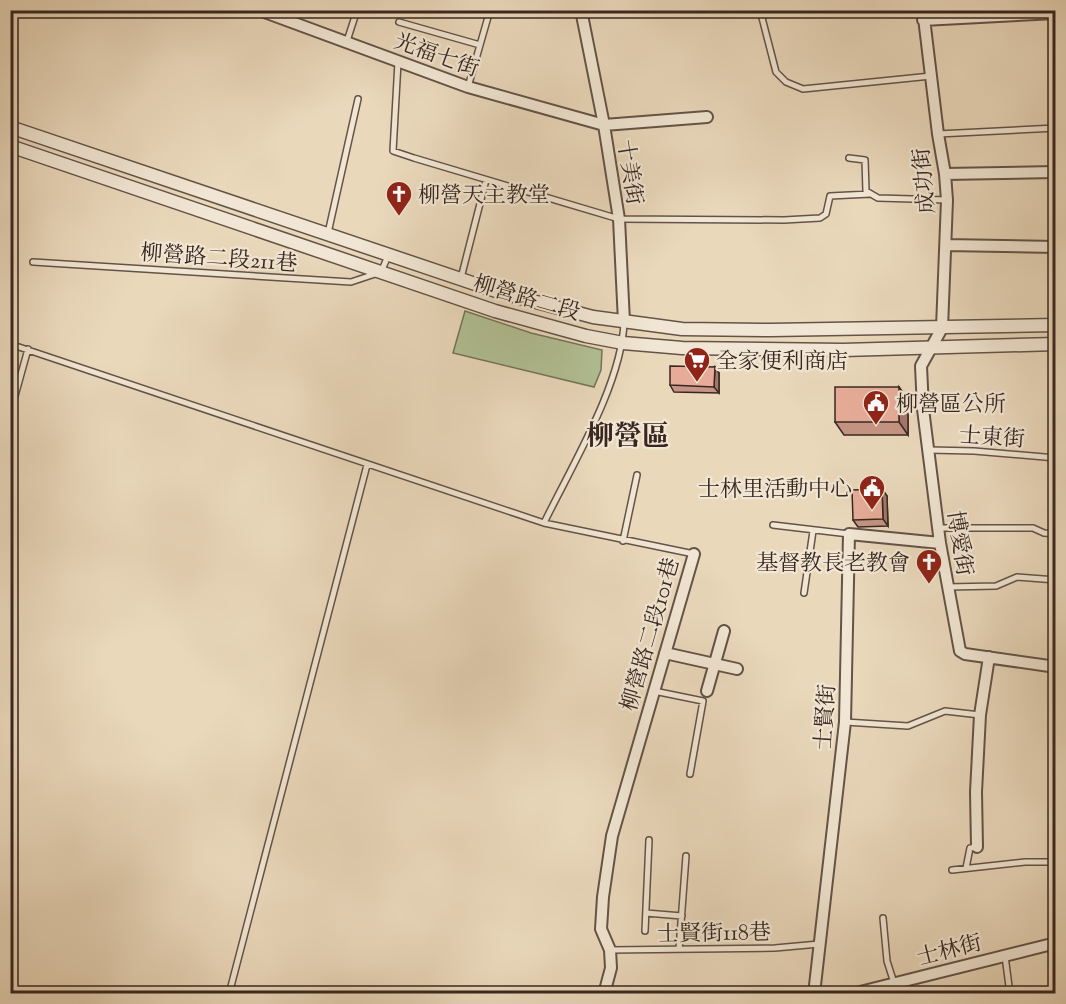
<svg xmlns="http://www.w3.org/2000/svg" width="1066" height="1004" viewBox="0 0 1066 1004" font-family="'Sorts Mill Goudy','Noto Serif TC',serif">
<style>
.park{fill:#b1c094;stroke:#74745a;stroke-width:1.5}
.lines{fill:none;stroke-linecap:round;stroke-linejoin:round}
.service-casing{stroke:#645348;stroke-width:8}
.minor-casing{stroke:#645348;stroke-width:14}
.tertiary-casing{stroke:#645348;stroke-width:15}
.service{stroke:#f1e6d3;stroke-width:5}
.minor{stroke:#f1e6d3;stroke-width:10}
.tertiary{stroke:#f1e6d3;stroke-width:12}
.wall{fill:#c69484;stroke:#382721;stroke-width:1.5}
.shaded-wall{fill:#a1786b;stroke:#382721;stroke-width:1.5}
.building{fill:#e6ac99;stroke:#382721;stroke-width:1.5}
.labels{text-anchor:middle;stroke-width:4.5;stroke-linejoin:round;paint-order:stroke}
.street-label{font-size:22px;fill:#382721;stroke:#f1e6d3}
.poi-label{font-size:22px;fill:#382721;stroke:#f1e6d3;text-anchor:start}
.district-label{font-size:28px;font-weight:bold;fill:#382721;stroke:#f1e6d3}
</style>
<rect width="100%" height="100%" fill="#ead8bb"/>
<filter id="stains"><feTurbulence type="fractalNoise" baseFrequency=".00333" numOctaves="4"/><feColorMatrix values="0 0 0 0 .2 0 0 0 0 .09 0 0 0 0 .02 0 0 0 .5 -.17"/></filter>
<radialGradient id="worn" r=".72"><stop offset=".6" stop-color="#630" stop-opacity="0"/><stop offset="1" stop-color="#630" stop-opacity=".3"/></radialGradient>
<path class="park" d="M465 311 531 333 602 350 601 370 594 387 453 353Z"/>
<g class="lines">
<g class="service-casing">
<path id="service" d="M570 10 581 14
M760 10 776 72 786 82 803 89 931 76
M399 22 480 45
M347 41 357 10
M398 62 393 151 414 158 619 219 784 220 820 218 826 214 830 196 870 194
M468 87 490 10
M938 134 1056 128
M849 158 865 160 866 191 878 198 947 200
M328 233 358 99
M33 262 351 282 381 272 388 256
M461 278 486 180
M624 322C622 384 571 467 544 523L694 554
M10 344 544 523
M10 414 28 349
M929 450 974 451 1056 458
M773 525 849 534
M938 528H1033L1044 533 1056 534
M623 541 637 475
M948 587 996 586 1017 577 1056 580
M804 593 813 531
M654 691 703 701 690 774
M845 722 908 726 945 711 980 715
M966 868 970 848 977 847
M952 870 1025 862H1056
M646 913 682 916
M883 918 887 961 894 983
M645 931 649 840
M679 949 686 856
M610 950 775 948 819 944
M1005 956 1010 994
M229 994 367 465"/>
</g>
<g class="minor-casing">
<path id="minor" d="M259 10 468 87 604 125 707 117
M581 10 604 125 619 219 624 322
M923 10 938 134 945 174 947 200 942 328 921 366 923 409 940 543 960 651 965 654 1056 667
M923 20 1056 13
M945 174 1056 172
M946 245 1056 247
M665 653 737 669
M707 691 724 631
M977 847 976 792 980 715 989 657
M604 994 611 968 610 950 601 929 603 897 612 836 694 554
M814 994 845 722 849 534 940 543
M852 994 1056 943"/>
</g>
<g class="tertiary-casing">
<path id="tertiary" d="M10 127 499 292 593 317 682 329 771 330 1056 325
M10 146 495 311 586 336 623 343 682 348 843 350 1056 344"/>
</g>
<use href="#service" class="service"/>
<use href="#minor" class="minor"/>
<use href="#tertiary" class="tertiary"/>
</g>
<path class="wall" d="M715 367 719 373V393L674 392 670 385Z
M899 387 908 400V435H844L835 422Z
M882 489 887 496 888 526 858 527 853 520Z"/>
<path class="shaded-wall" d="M715 367 719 373V393L714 387Z
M899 387 908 400V435L899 422Z
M882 489 887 496 888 526 883 519Z"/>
<path class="building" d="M670 366 715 367 714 387 670 385Z
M835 387H899V422H835Z
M882 489 883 519 853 520 852 490Z"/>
<defs>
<g id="church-pin" transform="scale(1.35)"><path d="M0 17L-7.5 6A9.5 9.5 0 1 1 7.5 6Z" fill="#8f2418" stroke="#f1e6d3"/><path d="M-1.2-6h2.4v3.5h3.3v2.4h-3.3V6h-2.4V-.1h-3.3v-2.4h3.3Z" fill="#fff"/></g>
<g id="supermarket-pin" transform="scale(1.35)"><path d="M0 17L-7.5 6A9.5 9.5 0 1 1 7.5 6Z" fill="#8f2418" stroke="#f1e6d3"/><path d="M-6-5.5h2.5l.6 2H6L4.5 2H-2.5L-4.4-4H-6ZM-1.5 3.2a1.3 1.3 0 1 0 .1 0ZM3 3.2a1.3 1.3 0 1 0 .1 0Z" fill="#fff"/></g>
<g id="civic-pin" transform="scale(1.35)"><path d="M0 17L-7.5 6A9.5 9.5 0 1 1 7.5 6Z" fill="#8f2418" stroke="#f1e6d3"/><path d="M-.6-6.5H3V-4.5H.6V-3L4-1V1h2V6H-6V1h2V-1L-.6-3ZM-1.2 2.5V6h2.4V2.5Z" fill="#fff"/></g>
</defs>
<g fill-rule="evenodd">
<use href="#church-pin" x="399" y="194"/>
<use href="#supermarket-pin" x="697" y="360"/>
<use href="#civic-pin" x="876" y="403"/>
<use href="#civic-pin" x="872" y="488"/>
<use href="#church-pin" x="929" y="562"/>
</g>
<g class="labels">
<g class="street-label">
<text transform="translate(437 54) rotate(20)" y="8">光福七街</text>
<text transform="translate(631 172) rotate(81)" y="8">十美街</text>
<text transform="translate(923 181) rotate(-95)" y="8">成功街</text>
<text transform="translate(219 257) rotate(4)" y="8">柳營路二段211巷</text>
<text transform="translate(527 297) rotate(16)" y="8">柳營路二段</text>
<text transform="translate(992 436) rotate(4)" y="8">士東街</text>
<text transform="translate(961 543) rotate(81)" y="8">博愛街</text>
<text transform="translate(649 634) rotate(-74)" y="8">柳營路二段101巷</text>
<text transform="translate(824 717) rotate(-86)" y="8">士賢街</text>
<text transform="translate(714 932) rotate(-1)" y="8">士賢街118巷</text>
<text transform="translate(949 949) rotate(-14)" y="8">士林街</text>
</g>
<g class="poi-label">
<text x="418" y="202">柳營天主教堂</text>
<text x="716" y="368">全家便利商店</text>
<text x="896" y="411">柳營區公所</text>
<text x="852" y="496" text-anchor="end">士林里活動中心</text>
<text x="910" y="570" text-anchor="end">基督教長老教會</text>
</g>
<g class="district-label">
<text x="628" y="445">柳營區</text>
</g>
</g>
<rect width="1066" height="1004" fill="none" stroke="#ead8bb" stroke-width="36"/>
<rect x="12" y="12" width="1042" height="980" fill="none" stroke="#382721" stroke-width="3"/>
<rect x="18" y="18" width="1030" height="968" fill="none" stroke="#382721" stroke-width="1.5"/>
<rect width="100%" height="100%" filter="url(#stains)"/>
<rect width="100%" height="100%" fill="url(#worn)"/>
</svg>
